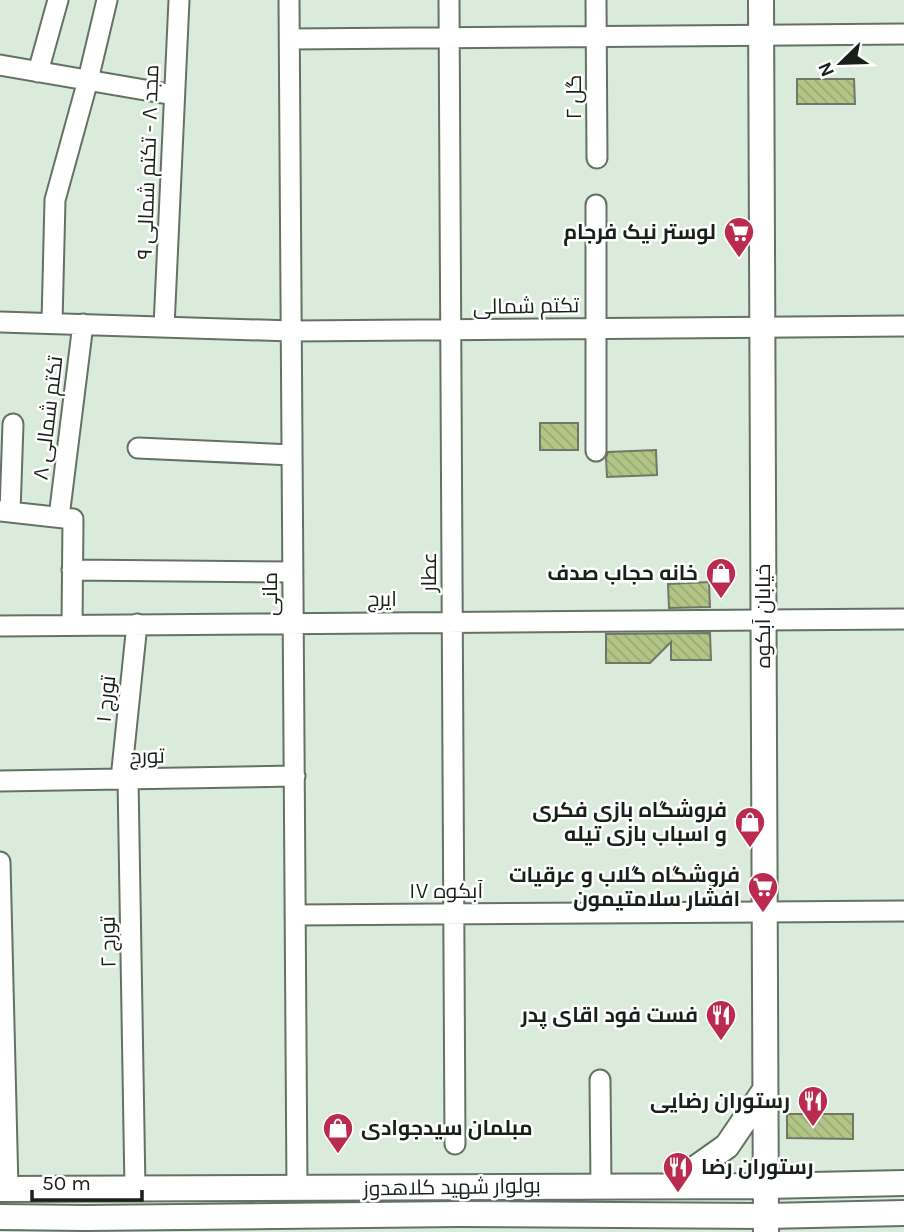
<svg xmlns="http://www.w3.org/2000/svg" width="904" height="1232" viewBox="0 0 904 1232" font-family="Karla,Cairo,sans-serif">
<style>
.building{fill:url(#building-back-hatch);stroke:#717765;stroke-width:2}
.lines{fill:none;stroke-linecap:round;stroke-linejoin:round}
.minor-casing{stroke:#637265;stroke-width:23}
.major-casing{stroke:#637265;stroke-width:28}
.minor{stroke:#fff;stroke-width:19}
.major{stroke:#fff;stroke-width:24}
.labels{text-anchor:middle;stroke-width:5;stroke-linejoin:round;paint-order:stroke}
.street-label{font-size:21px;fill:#191f1a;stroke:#fff}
.poi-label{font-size:21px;font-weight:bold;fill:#191f1a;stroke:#fff;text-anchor:end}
</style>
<defs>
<pattern id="building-back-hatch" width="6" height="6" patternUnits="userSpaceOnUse" patternTransform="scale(1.75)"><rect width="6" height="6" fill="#b2c586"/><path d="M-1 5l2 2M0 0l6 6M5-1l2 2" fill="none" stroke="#98a973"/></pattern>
</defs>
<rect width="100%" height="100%" fill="#daebdc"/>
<path class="building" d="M797 79H854L855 104H797Z
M540 423H578V450H540Z
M656 450 657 475 607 477 606 458 608 452Z
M709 582 710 607 669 608 668 584Z
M710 633 711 660H671V642L650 663H606V634Z
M787 1114H853V1139L787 1138Z"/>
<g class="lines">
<g class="minor-casing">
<path id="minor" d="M289 0 297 1189
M449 0 455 1144
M596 0 597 158
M290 39 904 34
M0 65 174 95
M38 72 58 0
M596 205V451
M0 322 292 331 904 326
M52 323 55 200 88 80 107 0
M164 327 179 0
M138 448 292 455
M0 511 73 519 72 625
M10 512 13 424
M59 517 83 324
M72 570 293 572
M0 626 904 619
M121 779 137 624
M128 779 135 1189
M0 781 295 776
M0 862 8 1189
M295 915 904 911
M600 1080 601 1186"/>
</g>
<g class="major-casing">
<path id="major" d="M761 0 766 1232
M672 1185 727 1146 765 1090
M0 1189 765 1186 904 1183
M0 1217 85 1218 458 1214 766 1216 904 1213"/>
</g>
<use href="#minor" class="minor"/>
<use href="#major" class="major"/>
</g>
<defs>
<g id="supermarket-pin" transform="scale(1.575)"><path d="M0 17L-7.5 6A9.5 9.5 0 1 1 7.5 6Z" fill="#bb2b4f" stroke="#fff"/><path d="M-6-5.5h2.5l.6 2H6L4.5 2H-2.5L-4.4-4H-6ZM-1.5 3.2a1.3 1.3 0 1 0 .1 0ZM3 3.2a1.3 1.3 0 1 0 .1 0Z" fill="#fff"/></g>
<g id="shop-pin" transform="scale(1.575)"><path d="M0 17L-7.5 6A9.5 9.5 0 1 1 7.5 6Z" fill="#bb2b4f" stroke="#fff"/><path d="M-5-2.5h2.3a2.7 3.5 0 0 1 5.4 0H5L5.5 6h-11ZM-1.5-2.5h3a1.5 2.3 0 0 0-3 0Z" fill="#fff"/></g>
<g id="restaurant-pin" transform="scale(1.575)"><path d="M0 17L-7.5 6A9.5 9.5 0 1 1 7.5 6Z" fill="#bb2b4f" stroke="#fff"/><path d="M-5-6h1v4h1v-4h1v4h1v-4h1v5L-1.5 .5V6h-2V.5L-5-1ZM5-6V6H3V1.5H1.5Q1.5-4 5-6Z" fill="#fff"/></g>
</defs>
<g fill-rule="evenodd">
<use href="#supermarket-pin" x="739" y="232"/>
<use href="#shop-pin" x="721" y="573"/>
<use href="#shop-pin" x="750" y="822"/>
<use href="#supermarket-pin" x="763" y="887"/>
<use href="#restaurant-pin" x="721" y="1015"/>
<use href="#restaurant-pin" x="813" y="1101"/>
<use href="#shop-pin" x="338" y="1128"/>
<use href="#restaurant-pin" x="678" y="1167"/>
</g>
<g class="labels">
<g class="street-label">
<text transform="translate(574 97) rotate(-90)" y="7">گل ۲</text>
<text transform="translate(148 162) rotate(-88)" y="7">مجد ۸ - تکتم شمالی ۹</text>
<text transform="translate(526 306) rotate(-1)" y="7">تکتم شمالی</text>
<text transform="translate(48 418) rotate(-83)" y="7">تکتم شمالی ۸</text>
<text transform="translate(429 572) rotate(-90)" y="7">عطار</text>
<text transform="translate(270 594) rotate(-90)" y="7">مانی</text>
<text x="382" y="606">ایرج</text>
<text transform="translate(763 616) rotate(-90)" y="7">خیابان آبکوه</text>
<text transform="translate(106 699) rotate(-84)" y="7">تورج ۱</text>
<text transform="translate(147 756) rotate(-1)" y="7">تورج</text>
<text x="446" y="898">آبکوه ۱۷</text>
<text transform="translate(108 942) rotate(-91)" y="7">تورج ۲</text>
<text transform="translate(452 1187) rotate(-1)" y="7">بولوار شهید کلاهدوز</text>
</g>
<g class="poi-label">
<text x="716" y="239">لوستر نیک فرجام</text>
<text x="698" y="580">خانه حجاب صدف</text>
<text x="727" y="817">فروشگاه بازی فکری<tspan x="727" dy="24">و اسباب بازی تیله</tspan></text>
<text x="740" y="882">فروشگاه گلاب و عرقیات<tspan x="740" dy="24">افشار سلامتیمون</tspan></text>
<text x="698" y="1022">فست فود اقای پدر</text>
<text x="790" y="1108">رستوران رضایی</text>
<text x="361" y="1135" text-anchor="start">مبلمان سیدجوادی</text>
<text x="701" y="1174" text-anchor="start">رستوران رضا</text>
</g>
</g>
<g transform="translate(841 63) rotate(247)" stroke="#ffffff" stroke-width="5" paint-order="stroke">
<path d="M0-5L12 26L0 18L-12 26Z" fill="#191f1a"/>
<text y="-10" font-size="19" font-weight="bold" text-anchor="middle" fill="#191f1a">N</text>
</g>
<path d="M32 1190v10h110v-10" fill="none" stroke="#191f1a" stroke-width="3.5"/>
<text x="42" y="1190" font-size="21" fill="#191f1a" stroke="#ffffff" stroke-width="5" paint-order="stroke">50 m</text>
</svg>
